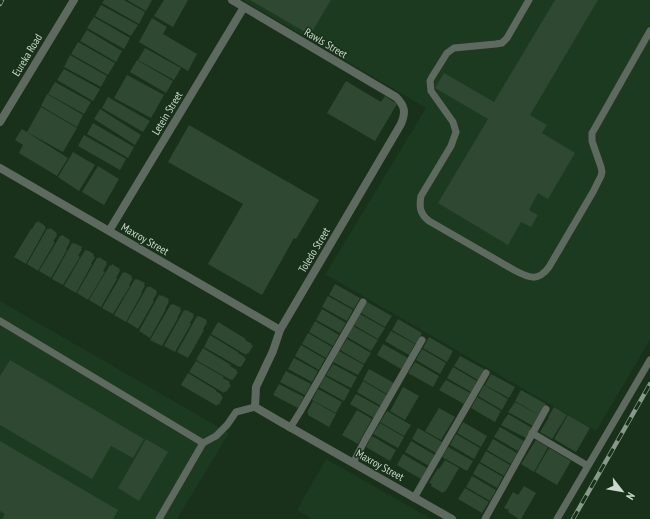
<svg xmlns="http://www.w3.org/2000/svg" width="650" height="519" viewBox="0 0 650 519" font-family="'PT Sans Narrow',sans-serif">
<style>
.built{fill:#1c3a1f}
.building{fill:#2f4831}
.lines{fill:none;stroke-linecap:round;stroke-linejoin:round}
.service{stroke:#5e6a5f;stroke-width:7}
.minor{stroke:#5e6a5f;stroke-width:8}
.rail-casing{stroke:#879988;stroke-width:4.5}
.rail{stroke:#19311b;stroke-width:3;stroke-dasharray:9;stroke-linecap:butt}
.labels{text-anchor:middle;stroke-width:3;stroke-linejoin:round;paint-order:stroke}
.street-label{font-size:11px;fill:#cad9cb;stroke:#19311b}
</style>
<rect width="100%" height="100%" fill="#19311b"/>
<path class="built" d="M243 0H650V340L596 431 332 278 325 275 426 108Z
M0 301 229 433 177 519H0Z
M326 459 431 519H312L297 510Z"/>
<path class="building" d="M104 0H124L145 12 139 24 102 3Z
M127 0H152L146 11Z
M164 0H188L173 27 154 16Z
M250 0H331L310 35Z
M555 0H598L530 115 547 125 542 133 575 153 548 199 538 193 529 210 538 215 531 227 521 222 508 245 438 203 488 119 435 88 444 73 494 102Z
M101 5 138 25 131 36 95 16Z
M94 17 130 38 124 49 87 28Z
M152 18 167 27 163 34 197 54 188 71 139 42Z
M87 30 122 51 116 62 80 41Z
M78 42 115 63 108 75 71 54Z
M145 48 181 68 174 80 138 60Z
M70 55 107 76 101 87 64 67Z
M137 60 173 81 166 93 130 72Z
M64 69 100 89 93 101 57 80Z
M127 75 164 95 151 118 114 98Z
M346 81 381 102 385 96 397 104 375 141 327 113Z
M55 82 91 102 84 114 48 94Z
M47 94 83 115 77 127 41 106Z
M108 97 150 121 143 132 102 108Z
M41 107 77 128 63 152 27 132Z
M100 109 141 135 135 145 94 119Z
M93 123 134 147 128 158 87 134Z
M189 125 319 200 296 239 294 238 262 295 208 264 243 204 168 162Z
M22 129 68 158 57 176 19 153 23 145 15 140Z
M84 135 126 159 120 170 78 146Z
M73 152 95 165 79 191 58 177Z
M98 166 119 179 104 205 82 192Z
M38 221 45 226V227L46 228 26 264 14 257 31 229H32L36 222 37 223Z
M50 228 57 233 56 234 57 235 53 242H55L38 271 27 264 47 229H49Z
M62 235 70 240 69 241 70 242 66 249 67 250 51 278 39 271 60 236H61Z
M72 243 74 244V243L82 247 81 249H82L78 256 80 257 63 285 52 279Z
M85 250 86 251 87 250 94 254 93 256 95 257 91 264H92L76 293 64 286Z
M99 257 107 262 106 263 107 264 103 271 105 272 88 300 77 293 97 258H99Z
M112 264 120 269 119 270 120 271 116 278 117 279 101 307 89 300 110 265 111 266Z
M123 272 124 273 125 272 132 276 131 278H133L129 285 130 286 113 314 102 308Z
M135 279 136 280 137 279 145 283 144 285 145 286 141 293H142L126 322 114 315Z
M335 284 360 298 354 309 329 295Z
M149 286 157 291 156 292 157 293 153 300 154 301 138 329 127 322 147 287H149Z
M159 295 161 296V295L169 299 168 301 169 302 165 309H166L150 338 139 331Z
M328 296 353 310 347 321 322 307Z
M367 302 392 316 385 327 361 313Z
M171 304 173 305V304L181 308 180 310 181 311 177 318H178L162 346 150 340Z
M322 309 346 323 340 333 316 320Z
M184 310 186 311V310L194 314 193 316H194L190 323 191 324 175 352 164 346Z
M360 314 385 328 378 339 354 325Z
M197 316 199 317V316L207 320 206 322 207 323 203 329 204 330 188 358 177 352Z
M398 319 422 333 416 344 392 330Z
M315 321 339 335 333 346 309 332Z
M218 322 246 339 245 340 252 344 251 345 253 346 248 354 247 353 246 355 211 334Z
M353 326 378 340 371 351 347 337Z
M391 331 415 344 409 355 385 341Z
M308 333 332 347 326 358 302 344Z
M210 335 238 352V353L245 357 244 358 246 359 241 367 240 366 239 367 204 347Z
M429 337 453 351 447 362 423 348Z
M347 339 371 353 364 364 340 350Z
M383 344 408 358 401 369 377 355Z
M301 345 325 359 319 370 295 356Z
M203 348 231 365 230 366 237 370 236 371 238 372 233 380 232 379 231 380 196 360Z
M422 349 446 363 440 374 416 360Z
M339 351 364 365 358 375 333 362Z
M460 356 484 369 478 380 454 366Z
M294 358 318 371 312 382 288 369Z
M10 360 144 439 133 458 111 446 92 479 0 425V376Z
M196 361 224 377 223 378 230 382 229 384 231 385 226 392 225 391 224 393 189 372Z
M415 362 439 376 433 387 408 373Z
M333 364 357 377 351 388 326 375Z
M453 367 477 381 471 392 447 378Z
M369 369 394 383 387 394 363 380Z
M286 371 311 384 305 395 280 382Z
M188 373 216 390V391L222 395 221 396 223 397 219 405 217 404V406L181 385Z
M491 374 515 387 509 398 485 385Z
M325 376 350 390 344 401 319 387Z
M446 380 470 393 464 404 439 390Z
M363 381 387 395 381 406 357 392Z
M279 384 304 397 298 408 273 395Z
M484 385 508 399 502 410 478 396Z
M403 387 419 396 405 420 390 411Z
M318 389 342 402 336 413 312 400Z
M521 390 546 404 539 415 515 401Z
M356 394 380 407 374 418 350 404Z
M477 397 501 411 495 422 471 408Z
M313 401 336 414 329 427 308 415V413L307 412Z
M515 402 539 415 533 426 508 412Z
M554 407 567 415 552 439 540 432 549 417H548Z
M439 408 455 417 441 440 425 431Z
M357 410 372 419 358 444 342 435Z
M387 411 411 425 404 436 380 422Z
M508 414 532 428 526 438 501 425Z
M568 415 590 428 576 452 554 439Z
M463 422 487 436 481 447 457 433Z
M380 423 404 437 398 448 373 434Z
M500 427 524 441 518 451 494 437Z
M418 428 442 442 436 453 412 439Z
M456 434 480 448 474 459 450 445Z
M372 436 396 450 390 461 366 447Z
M146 439 168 452 139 501 118 488Z
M493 439 517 453 511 464 487 450Z
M536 440 548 447 534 472 521 464Z
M0 441 118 510 113 519H2L5 514 0 511Z
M411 441 435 455 429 466 405 452Z
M448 447 473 461 467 471 442 457Z
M549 448 571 461 557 485 535 472Z
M486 451 510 465 504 476 480 462Z
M403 454 427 468 421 479 397 465Z
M445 460 459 468 445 492 444 491 443 493 431 486 432 484 429 483 438 468 439 469Z
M479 463 503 477 497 488 473 474Z
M472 476 496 490 490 501 466 487Z
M524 486 536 493 521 519H519L508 512 509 510 504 508 513 492 518 495Z
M465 488 489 502 482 513 458 499Z"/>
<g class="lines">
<path class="service" d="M529 0 507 38 502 43 496 44 454 48 447 53 432 77 430 81 431 91 453 122 456 132 451 146 421 196C419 207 420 214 429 221L514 270C529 278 538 282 549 267L593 192 601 176 602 172 601 167 592 141V133L595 128 650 31
M0 321 203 443
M290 428 300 412 363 302
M532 433 588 466
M353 463 365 440 422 340
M414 498 486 373
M159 519 203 443 216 436 227 425 236 412 255 407
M485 519 546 409
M557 519 650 360"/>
<path class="minor" d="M232 0 396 97C405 106 406 112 401 124L280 330 273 351 256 387 255 407 279 421 452 519
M0 122 74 0
M0 168 280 330
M109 231 244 7"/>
<g class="rail-casing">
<path id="rail" d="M0 4 2 0
M573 519 650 384"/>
</g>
<use href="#rail" class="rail"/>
</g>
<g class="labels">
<g class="street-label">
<text transform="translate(326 43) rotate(31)" y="4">Rawls Street</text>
<text transform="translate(27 55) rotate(-59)" y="4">Eureka Road</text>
<text transform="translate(167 113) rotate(-59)" y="4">Letein Street</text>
<text transform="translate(145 239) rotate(30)" y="4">Maxroy Street</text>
<text transform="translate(314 250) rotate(-59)" y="4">Toledo Street</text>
<text transform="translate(380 465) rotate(29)" y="4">Maxroy Street</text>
</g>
</g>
<g transform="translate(622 491) rotate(121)" stroke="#19311b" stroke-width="3" paint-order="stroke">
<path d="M0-3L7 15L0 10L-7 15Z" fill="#cad9cb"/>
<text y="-6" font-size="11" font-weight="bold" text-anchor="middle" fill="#cad9cb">N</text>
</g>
</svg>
